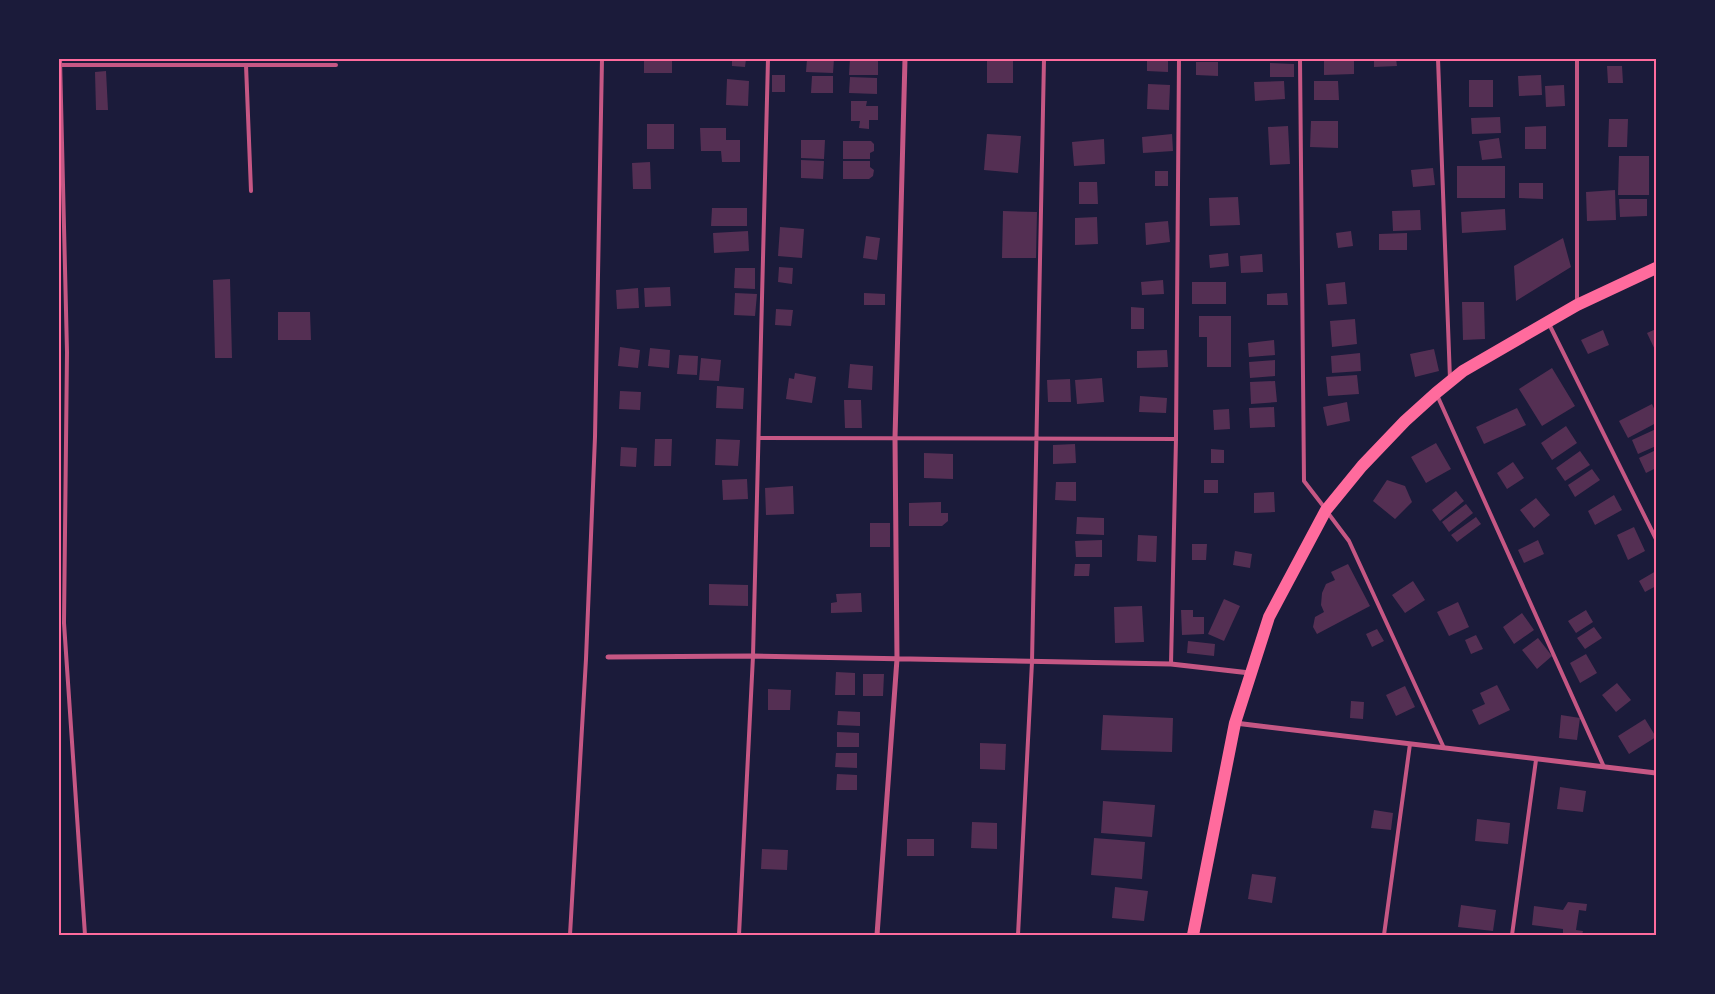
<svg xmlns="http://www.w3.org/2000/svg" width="1715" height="994" viewBox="0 0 1715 994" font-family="Overpass,sans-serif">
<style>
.building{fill:#542f53}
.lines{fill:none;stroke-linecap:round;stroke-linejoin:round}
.service{stroke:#c65784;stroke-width:4}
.minor{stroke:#c65784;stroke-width:5}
.primary{stroke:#ff6b9d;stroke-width:12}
.neatline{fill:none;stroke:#ff6b9d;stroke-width:2}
</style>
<rect width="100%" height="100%" fill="#1b1b3a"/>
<path class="building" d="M644 59H672V73H644Z
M732 59H746L745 67 732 66Z
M807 59H834L833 73 806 72Z
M850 59H878V75H849Z
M987 59H1013V83H987Z
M1147 59H1168V72L1147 71Z
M1374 59H1396L1397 66 1374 67Z
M1354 60V74L1324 75V61Z
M1196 62H1218V76L1196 75Z
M1270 63 1294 64V77H1270Z
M1607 66H1622L1623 83H1608Z
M106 71 108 110H96L95 72Z
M772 75H785V92H772Z
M1541 75 1542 95 1519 96 1518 76Z
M812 76H833V93H811Z
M850 77 877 78V94L849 93Z
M727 79 749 81 748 106 726 105Z
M1469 80H1493V107H1469Z
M1284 81 1285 99 1255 101 1254 82Z
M1314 81H1338L1339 100H1314Z
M1148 84 1170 85 1169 110 1147 109Z
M1564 85 1565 106 1546 107 1545 86Z
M851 101H867L866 106H878V120H869V129L859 128 860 121H851Z
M1500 117 1501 133 1472 134 1471 118Z
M1609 119H1628L1627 147H1608Z
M1311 121H1338V148L1310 147Z
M647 124H674V149H647Z
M1288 126 1290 164 1270 165 1268 127Z
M1546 126V149H1525V127Z
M700 128H726V140H740V162H722L721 151H701Z
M987 134 1021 136 1018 173 984 170Z
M1172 134 1173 151 1143 153 1142 137Z
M1499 138 1502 158 1482 160 1479 141Z
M1104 139 1105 164 1074 166 1072 142Z
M801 140H825L824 159 801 158Z
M843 141H871L874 144V151L870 153V159H843Z
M1619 156H1649V195H1618Z
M801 160 824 161 823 179 801 178Z
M843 161H870V167L874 170 873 176 869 179H843Z
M650 162 651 189H633L632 163Z
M1457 166H1505V198H1457Z
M1433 168 1435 185 1413 187 1411 170Z
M1155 171H1168V186H1155Z
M1079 182H1097L1098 204H1079Z
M1519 183H1543V199L1519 198Z
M1615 190 1616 220 1587 221 1586 192Z
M1238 197 1240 225 1210 226 1209 198Z
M1619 199H1647V216L1620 217Z
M712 208H747V226H711Z
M1505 209 1506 230 1462 233 1461 212Z
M1420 210 1421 230 1393 231 1392 211Z
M1003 211 1037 212 1036 258H1002Z
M1097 217 1098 244 1075 245V218Z
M1168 221 1170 242 1146 245 1145 223Z
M780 227 804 229 802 258 778 256Z
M748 231 749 251 714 253 713 233Z
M1351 231 1353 246 1338 248 1336 233Z
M1407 233V250H1379V234Z
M866 236 880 238 877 260 863 258Z
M1563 238 1571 267 1516 301 1514 266Z
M1228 253 1229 266 1210 268 1209 255Z
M1262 254 1263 272 1241 273 1240 256Z
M779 267 793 268 792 284 778 282Z
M735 268H755V289L734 288Z
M230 279 232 358H215L213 280Z
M1163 280 1164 294 1142 295 1141 282Z
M1192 282H1226V304H1192Z
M1345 282 1347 304 1328 305 1326 284Z
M670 287 671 306 645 307 644 288Z
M638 288 639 308 617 309 616 290Z
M735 293 757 294 755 316 734 315Z
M864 293 885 294V305H864Z
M1287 293 1288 305H1267V294Z
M1462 302H1484L1485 339 1463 340Z
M1131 307 1144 308V329H1131Z
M776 309 793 310 791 326 775 325Z
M278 312H310L311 340H278Z
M1199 316H1231V367H1207V337H1199Z
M1355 319 1357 344 1332 347 1330 321Z
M1656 329V352L1647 333Z
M1603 330 1609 345 1588 354 1581 340Z
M1274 340 1275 355 1249 357 1248 343Z
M620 347 640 350 638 368 618 366Z
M650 348 670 350 669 368 648 366Z
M1434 349 1439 371 1415 377 1410 354Z
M1167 350 1168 367 1137 368V351Z
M1360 353 1361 371 1332 373 1331 356Z
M679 355 698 356 697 375 677 374Z
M701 358 721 360 719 381 699 380Z
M1275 360V376L1250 378 1249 362Z
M850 364 873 366 872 390 848 388Z
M1552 368 1575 406 1542 426 1519 389Z
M795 373 816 377 812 403 786 399 789 378 794 379Z
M1357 375 1359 394 1328 396 1326 377Z
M1102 378 1104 402 1077 404 1075 380Z
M1070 379 1071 402H1048L1047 380Z
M1275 381 1277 402 1251 404 1250 382Z
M717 386 744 388 743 409 716 408Z
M620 391 641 392 640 410 619 409Z
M1140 396 1167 398 1166 413 1139 412Z
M844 400H861L862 428H845Z
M1347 402 1350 421 1327 426 1323 407Z
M1652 404 1656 413V423L1628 438 1619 421Z
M1274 407 1275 427 1250 428 1249 408Z
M1517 408 1526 425 1484 444 1476 427Z
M1229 409 1230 429 1214 430 1213 410Z
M1566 426 1577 443 1552 460 1541 443Z
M1656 429V446L1638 454 1632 440Z
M655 439H672L671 466H654Z
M716 439 740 440 738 466 715 465Z
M1436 443 1451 469 1426 483 1411 457Z
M1075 444 1076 463 1053 464V445Z
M621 447 637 448 636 467 620 466Z
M1211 449 1224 450V463H1211Z
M1656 450V468L1646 473 1639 458Z
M1580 451 1590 465 1565 481 1556 468Z
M924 453 953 454V479L924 478Z
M1513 462 1524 478 1507 489 1497 473Z
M1592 469 1600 480 1575 497 1568 485Z
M747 479 748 499 723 500 722 480Z
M1204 480H1218V493H1204Z
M1387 480 1405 486 1412 502 1395 519 1373 501Z
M1056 482H1076V501L1055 500Z
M793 486 794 514 766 515 765 488Z
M1456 491 1464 501 1440 521 1432 510Z
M1274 492 1275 512 1254 513V493Z
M1614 495 1622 510 1595 525 1588 511Z
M1536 498 1550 515 1534 528 1520 510Z
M941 502V513H948V521L942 526H909V503Z
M1466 504 1473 513 1449 532 1442 522Z
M1077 517 1104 518V535L1076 534Z
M1476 517 1481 524 1457 542 1451 535Z
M870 523H890V547H870Z
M1634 527 1645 551 1628 560 1617 535Z
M1138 535 1157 536 1156 562 1137 561Z
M1102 540V557H1076L1075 541Z
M1538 540 1544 554 1524 563 1518 550Z
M1192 544H1207L1206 560H1192Z
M1235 551 1252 554 1250 568 1233 565Z
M1075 564H1090L1089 576H1074Z
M1348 564 1370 606 1317 634 1313 627 1315 617 1324 612 1321 605 1322 593 1326 584 1335 580 1331 572Z
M1656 571V586L1645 592 1639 581Z
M1413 581 1425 600 1405 613 1392 595Z
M709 584 748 585V606L709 605Z
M861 593 862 612 831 613V603L837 602 836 594Z
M1224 599 1240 606 1224 641 1208 634Z
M1458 602 1469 627 1449 636 1437 612Z
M1142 606 1144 642 1115 643 1114 607Z
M1181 610H1193V617H1204V634L1182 635Z
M1586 610 1593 622 1576 633 1568 621Z
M1522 613 1534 630 1514 644 1503 627Z
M1594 627 1602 638 1585 649 1577 638Z
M1377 629 1384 641 1372 647 1366 634Z
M1476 635 1483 649 1471 654 1465 640Z
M1538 638 1552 656 1537 669 1522 650Z
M1188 641 1215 644 1214 656 1187 653Z
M1586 654 1597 673 1580 683 1570 663Z
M836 672 855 673V695H835Z
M863 674H884L883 696H863Z
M1617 683 1631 700 1616 712 1602 695Z
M1497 685 1510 710 1479 725 1472 710 1485 704 1480 693Z
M1405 686 1415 707 1396 716 1386 695Z
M768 689 791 690 790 710H768Z
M1351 701 1364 702 1363 719 1350 718Z
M838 711 860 712V726L837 725Z
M1103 715 1173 718 1172 752 1101 750Z
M1561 715 1580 718 1577 740 1559 738Z
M1645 719 1656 737 1629 754 1618 736Z
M837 732 859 733V747H837Z
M980 743 1006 744 1005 770 980 769Z
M836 753H857V768L835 767Z
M837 774 857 775V790H836Z
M1560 787 1586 791 1583 812 1557 809Z
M1103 801 1155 805 1152 837 1101 833Z
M1374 810 1393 813 1391 830 1371 828Z
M1477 819 1510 823 1508 844 1475 841Z
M972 822 997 823V849L971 848Z
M1094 838 1145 842 1142 879 1091 875Z
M907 839H934V856H907Z
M762 849 788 850 787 870 761 869Z
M1252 874 1276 877 1272 903 1248 899Z
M1115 887 1148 891 1144 921 1112 918Z
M1568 902 1587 904 1586 911 1579 910 1576 930 1583 931 1582 935 1563 934V929L1532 925 1534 906 1563 910Z
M1461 905 1496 910 1493 931 1458 927Z"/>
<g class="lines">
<path class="service" d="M60 59 67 352 64 623 85 935
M1300 59 1304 481 1324 507
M1438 59 1450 379
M60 65H336
M246 65 251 191
M1577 303V59
M1549 324 1656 539
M1437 395 1604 767
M759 438 1176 439
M1328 513 1349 541 1444 748
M1171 664 1176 439 1179 59
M570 935 586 659 595 437 602 59
M739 935 753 656 768 59
M1018 935 1032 662 1044 59
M1384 935 1410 744
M1512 935 1536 760"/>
<path class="minor" d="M608 657 753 656 1171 664 1250 673
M1235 723 1656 773
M877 935 897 659 895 438 905 59"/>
<path class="primary" d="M1193 935 1235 723 1269 617 1326 510 1362 466 1405 421 1436 393 1463 371 1577 305 1656 268"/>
</g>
<rect width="1715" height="994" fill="none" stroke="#1b1b3a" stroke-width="120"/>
<rect x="60" y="60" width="1595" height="874" class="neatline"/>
</svg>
